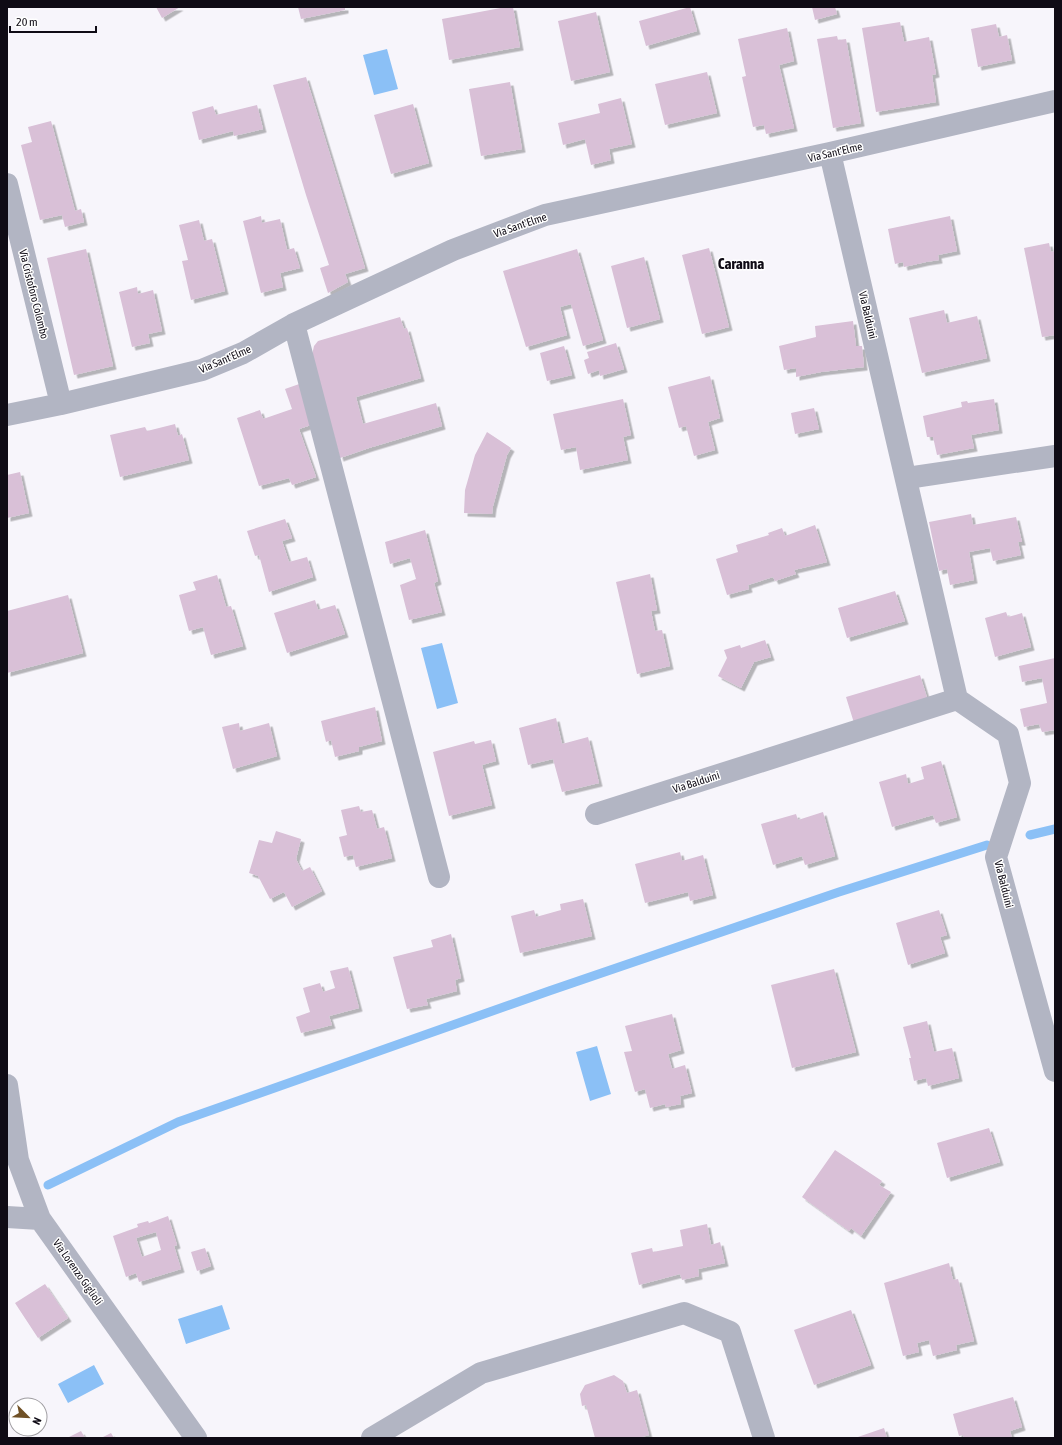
<svg xmlns="http://www.w3.org/2000/svg" width="1062" height="1445" viewBox="0 0 1062 1445" font-family="'Asap Condensed',sans-serif">
<style>
.water{fill:#8bc0f6}
.lines{fill:none;stroke-linecap:round;stroke-linejoin:round}
.stream{stroke:#8bc0f6;stroke-width:9}
.building{fill:#d9c0d7;fill-rule:evenodd;filter:url(#shadow)}
.minor{stroke:#b2b5c3;stroke-width:22}
.labels{text-anchor:middle;stroke-width:3;stroke-linejoin:round;paint-order:stroke}
.street-label{font-size:11px;fill:#0f0b15;stroke:#fff}
.district-label{font-size:15px;font-weight:bold;fill:#0f0b15;stroke:#fff}
</style>
<defs>
<filter id="shadow"><feDropShadow dx="3.5" dy="3.5" stdDeviation="0" flood-color="#0004"/></filter>
</defs>
<rect width="100%" height="100%" fill="#f7f5fb"/>
<path class="water" d="M387 49 398 89 374 95 363 55Z
M442 643 458 703 437 709 421 648Z
M597 1046 611 1094 590 1101 576 1052Z
M222 1305 230 1329 186 1344 178 1319Z
M94 1365 104 1384 68 1403 58 1384Z"/>
<g class="lines">
<path class="stream" d="M1030 835 1055 829
M48 1185 178 1122 549 991 839 892 987 845"/>
</g>
<path class="building" d="M156 7H180L162 18Z
M298 7H345V10L301 19Z
M506 7H513L520 47 449 60 442 19Z
M690 7 697 31 646 46 639 21Z
M812 7H835L837 14 815 20Z
M596 12 610 72 571 81 558 21Z
M900 22 904 42 929 37 936 74 932 75 936 102 876 112 862 28Z
M996 24 999 37 1007 35 1012 60 978 67 971 29Z
M787 28 794 61 779 65 794 128 766 134 764 125 753 127 742 77 746 76 738 39Z
M837 36 838 40 846 39 861 123 833 128 817 39Z
M707 72 717 113 665 125 655 84Z
M306 77 365 268 345 274 348 282 328 293 320 268 329 265 306 195 273 85Z
M510 82 522 149 481 156 469 89Z
M621 98 632 144 609 149 611 160 591 165 585 139 563 145 558 123 600 113 598 104Z
M413 104 429 163 391 174 374 115Z
M257 105 263 129 234 136 233 131 199 140 192 112 213 106 216 115Z
M51 121 75 211 81 209 84 222 65 227 62 215 40 220 21 145 32 142 28 127Z
M261 216 262 223 280 219 287 250 294 248 300 268 280 273 283 287 261 293 243 221Z
M950 216 957 251 938 255 939 260 926 262 904 267 903 262 895 264 888 229Z
M199 220 204 241 212 239 225 291 191 300 182 261 188 260 179 225Z
M1049 243 1051 252 1055 251V335L1042 337 1024 248Z
M709 248 729 327 702 334 682 255Z
M86 249 113 366 74 375 47 258Z
M577 249 603 340 583 346 571 304 560 307 567 335 526 347 503 271Z
M644 257 660 319 627 328 611 266Z
M137 287 138 294 153 290 162 331 148 334 150 343 132 347 119 292Z
M944 310 947 323 977 316 987 358 922 373 909 318Z
M400 317 404 329 407 328 421 378 356 397 363 424 436 403 442 426 369 448 340 458 312 355 314 346 318 341Z
M853 321 856 346H862L864 367 821 372 796 377V368L784 370 779 346 816 337 815 326Z
M616 343 624 369 600 376 599 370 588 374 584 360 589 358 587 352Z
M564 346 572 375 547 381 540 353Z
M710 376 720 418 708 422 715 450 694 456 686 426 679 428 668 387Z
M302 383 314 424 299 429 316 477 292 485 289 478 259 486 237 418 260 410 263 419 292 409 285 389Z
M623 399 631 435 623 437 628 460 580 470 576 447 561 450 553 414Z
M994 399 999 430 971 435 974 448 937 455 933 437H927L923 416 962 407 961 402 967 401 968 403Z
M814 408 819 429 795 434 791 413Z
M175 424 178 436 182 434 189 460 120 477 110 435 145 427 147 431Z
M487 432 511 448 507 455 493 506 492 514 464 513 465 490 475 455Z
M20 472 29 513 7 518V475Z
M971 514 973 525 1016 517 1022 542H1018L1021 555 993 561 990 548 969 552 974 580 950 585 947 569 939 571 929 522Z
M285 519 292 538 282 541 289 562 307 557 313 577 269 592 259 555 255 556 247 531Z
M815 525 827 562 794 570 796 574 775 581 773 577 748 585 749 589 727 595 716 559 738 552 736 545 769 535 768 533 782 528 785 536Z
M425 530 438 581 434 583 442 612 409 620 400 585 416 579 410 558 390 564 385 542Z
M650 574 657 610 651 611 655 631 662 630 670 666 637 674 616 582Z
M217 575 226 607 231 606 243 646 211 655 203 627 189 631 179 595 196 590 193 582Z
M895 591 905 621 847 638 838 608Z
M68 595 83 653 7 673V611Z
M315 600 318 610 335 605 345 634 287 653 274 613Z
M1006 612 1008 617 1022 613 1031 647 995 657 985 618Z
M765 640 771 657 754 662 741 688 718 676 727 658 724 650 740 645 741 648Z
M1055 658V730L1042 732 1039 724 1024 727 1020 709 1047 703 1042 678 1022 682 1019 666Z
M920 675 928 701 854 723 846 697Z
M375 707 382 741 359 747V751L335 757 331 740 326 742 321 721Z
M556 718 562 744 588 737 599 783 562 792 553 759 528 765 519 728Z
M239 723 240 731 269 723 277 756 233 769 222 727Z
M491 740 496 761 482 765 492 805 449 816 433 752 474 741 475 744Z
M941 761 957 817 936 823 933 815 892 827 879 782 906 774 908 784 924 779 921 767Z
M359 806 361 812 372 810 377 829 384 827 392 858 356 867 353 855 344 857 339 837 347 835 341 810Z
M823 812 835 856 805 865 802 856 773 865 761 824 796 814 798 820Z
M276 831 301 839 296 859 302 871 310 867 322 891 292 907 284 892 270 899 258 876 249 873 259 840 272 843Z
M680 852 682 861 703 855 713 895 690 901 688 892 645 903 635 864Z
M583 899 592 936 520 953 511 916 534 910 536 917 561 910 560 904Z
M939 910 947 935 940 937 945 953 908 965 896 923Z
M451 934 461 978 455 980 457 991 426 999 428 1005 407 1009 393 957 433 947 431 940Z
M348 967 359 1008 329 1016 332 1025 301 1033 296 1017 310 1012 303 988 320 983 323 992 335 988 330 971Z
M834 969 856 1052 792 1068 771 985Z
M672 1014 681 1050 668 1054 672 1069 685 1065 692 1093 680 1096 681 1104 666 1107 665 1104 650 1108 645 1089 635 1092 624 1052 632 1051 625 1026Z
M927 1021 934 1052 952 1048 959 1078 928 1086 926 1078 914 1081 909 1058H911L903 1027Z
M989 1128 1000 1162 947 1178 937 1143Z
M835 1150 882 1181 879 1185 891 1192 861 1236 851 1228 849 1231 802 1197Z
M168 1216 177 1245 174 1246 181 1269 139 1282 136 1273 126 1277 113 1236 138 1227 137 1224 148 1221 149 1223ZM156 1232 161 1250 142 1257 136 1238Z
M707 1224 711 1245 720 1242 725 1263 698 1269 699 1276 682 1280 680 1274 639 1285 631 1253 652 1248 653 1252 683 1246 680 1230Z
M205 1248 211 1266 197 1271 191 1252Z
M949 1263 953 1280 958 1279 974 1341 956 1345 957 1350 933 1356 929 1340 917 1343 919 1352 903 1356 884 1283Z
M45 1284 68 1318 38 1338 15 1303Z
M851 1310 871 1365 814 1385 794 1330Z
M614 1375 623 1381 627 1393 637 1390 649 1435 638 1438H595L586 1405 582 1406 580 1394 585 1385Z
M1013 1397 1022 1427 1010 1431 1012 1438H964L963 1435 959 1436 953 1414Z
M884 1428 887 1438H855Z
M81 1431 85 1438H67Z
M111 1433 114 1438H101Z"/>
<g class="lines">
<path class="minor" d="M830 153 957 699 1008 734 1020 783 996 857 1055 1071
M7 184 61 404
M294 324 439 877
M7 415 61 404 202 370 243 353 294 324 453 250 545 215 830 153 1055 101
M907 478 1055 456
M596 814 957 699
M7 1085 18 1160 40 1219 196 1438
M7 1217 40 1219
M372 1438 481 1373 684 1313 730 1332 764 1438"/>
</g>
<g class="labels">
<g class="street-label">
<text transform="translate(835 152) rotate(-13)" y="4">Via Sant'Elme</text>
<text transform="translate(520 225) rotate(-19)" y="4">Via Sant'Elme</text>
<text transform="translate(34 294) rotate(76)" y="4">Via Cristoforo Colombo</text>
<text transform="translate(868 315) rotate(77)" y="4">Via Balduini</text>
<text transform="translate(225 359) rotate(-23)" y="4">Via Sant'Elme</text>
<text transform="translate(696 782) rotate(-18)" y="4">Via Balduini</text>
<text transform="translate(1004 884) rotate(76)" y="4">Via Balduini</text>
<text transform="translate(78 1272) rotate(55)" y="4">Via Lorenzo Giglioli</text>
</g>
<g class="district-label">
<text x="741" y="269">Caranna</text>
</g>
</g>
<rect width="1062" height="1445" fill="none" stroke="#0f0b15" stroke-width="16"/>
<g transform="translate(28 1417) rotate(114)"><circle r="19" fill="#ffffff" stroke="#9f9da1"/>
<path d="M0-3L7 15L0 10L-7 15Z" fill="#705126"/>
<text y="-6" font-size="11" font-weight="bold" text-anchor="middle" fill="#0f0b15">N</text>
</g>
<path d="M10 26v6h86v-6" fill="none" stroke="#0f0b15" stroke-width="2"/>
<text x="16" y="26" font-size="12" fill="#0f0b15" stroke="#ffffff" stroke-width="3" paint-order="stroke">20 m</text>
</svg>
